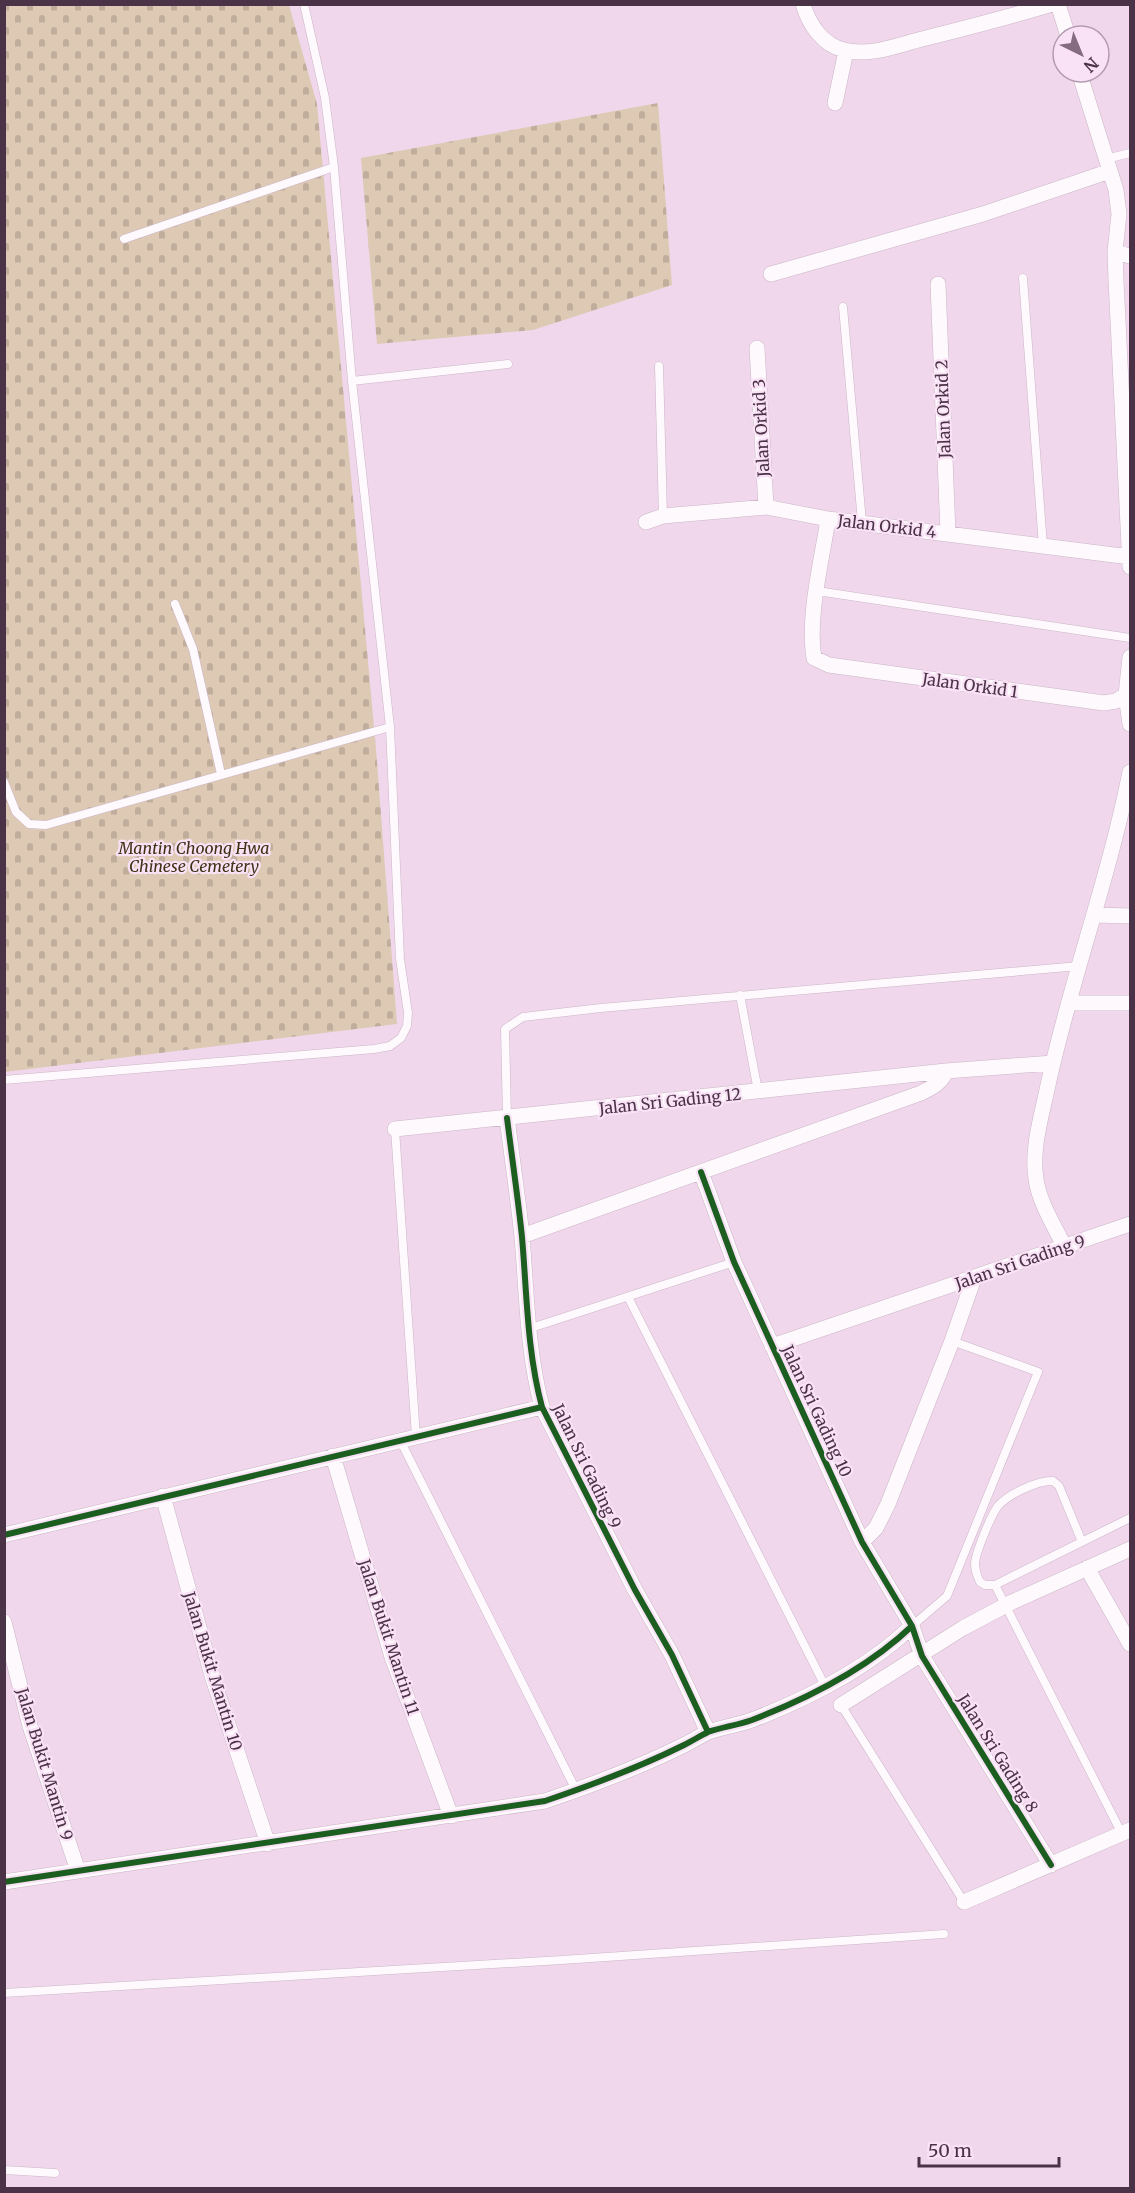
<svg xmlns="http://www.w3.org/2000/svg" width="1135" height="2193" viewBox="0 0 1135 2193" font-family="Merriweather,serif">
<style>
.cemetery{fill:url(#cemetery-stones)}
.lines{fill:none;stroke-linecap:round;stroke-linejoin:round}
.service-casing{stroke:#cbb5c7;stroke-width:9}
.minor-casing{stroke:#cbb5c7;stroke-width:16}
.service{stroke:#fdf9fc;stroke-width:8}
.minor{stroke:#fdf9fc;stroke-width:15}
.cycleway-casing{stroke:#fae2f6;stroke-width:10}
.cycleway{stroke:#1b5e20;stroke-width:6}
.labels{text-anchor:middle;stroke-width:4.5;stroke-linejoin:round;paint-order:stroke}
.street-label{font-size:16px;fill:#4b3347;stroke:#fae2f6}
.park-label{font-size:16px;font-style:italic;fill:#3c3214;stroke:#fae2f6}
</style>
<defs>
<pattern id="cemetery-stones" width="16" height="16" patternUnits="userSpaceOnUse" patternTransform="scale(1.5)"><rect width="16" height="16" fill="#dec9b4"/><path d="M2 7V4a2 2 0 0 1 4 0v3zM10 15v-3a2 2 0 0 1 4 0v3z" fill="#c0ad9c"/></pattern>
</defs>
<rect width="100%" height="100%" fill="#f1d7ec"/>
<path class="cemetery" d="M4 5H289L317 104 376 749 397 1024 5 1072Z
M658 103 672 285 533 330 377 344 361 158Z"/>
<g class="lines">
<g class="service-casing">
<path id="service" d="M1106 159 1130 153
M124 239 334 167
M1023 278 1043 546
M843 307 862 522
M659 366 663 516
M352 381 508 364
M817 591 1130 638
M175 604 193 649 221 774
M4 782 16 812 29 824 46 825 390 727
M740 995 758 1091
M4 1080 374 1049 390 1046 401 1038 407 1026 408 1013 400 959 390 727 352 381 334 167 325 98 304 4
M507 1118 505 1029 523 1017 601 1008 1079 966
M395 1129 416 1437
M628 1297 825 1686
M528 1329 734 1262
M400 1440 576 1790
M995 1585H985L980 1582C977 1576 975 1570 975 1563 976 1552 991 1515 998 1506 1009 1494 1038 1480 1053 1481L1059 1486 1082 1542
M912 1626 947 1596 1038 1372 952 1341
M841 1705 964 1902
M1122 1834 995 1585 1130 1518
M4 1993 562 1960 944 1934
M4 2170 55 2173"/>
</g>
<g class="minor-casing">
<path id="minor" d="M803 4C809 25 823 45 844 50 869 57 898 45 922 39 966 28 1009 17 1052 4
M1058 4 1068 36
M1079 72 1116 190 1119 214 1115 252 1116 280 1130 567
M835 103 846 51
M1115 252 1130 256
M771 274 983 214 1110 171
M938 284 948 533
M757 348 766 507
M828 519C822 560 807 617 814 658L829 665 1104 703 1116 701 1126 695
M646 522 663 516 766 507 828 519 1130 557
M1130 657 1126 695 1130 724
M1094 915 1130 916
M1069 1003H1130
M507 1118C512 1158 518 1198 522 1237 527 1295 527 1351 542 1407L635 1590 672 1655 708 1732
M395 1129 946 1071 1053 1063
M701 1172 734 1262 862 1542 912 1626 922 1656 1051 1865
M522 1236 921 1093C931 1088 942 1083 946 1071
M1064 1246C1054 1225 1039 1202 1036 1179 1031 1148 1042 1115 1048 1085 1071 979 1109 878 1130 772
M772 1346 1130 1224
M333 1456 392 1657 451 1816
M163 1496 213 1679 268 1844
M4 1535 542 1407
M862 1542 876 1528 888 1504 952 1341 974 1278
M1087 1568 1130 1644
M4 1622 30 1726 78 1871
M841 1705 963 1628 1012 1602 1130 1549
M4 1882 545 1801C592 1785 640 1767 684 1745 692 1741 700 1736 708 1732 723 1727 738 1725 752 1720 809 1698 868 1668 912 1626
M964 1902 1130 1830"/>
</g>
<use href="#service" class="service"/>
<use href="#minor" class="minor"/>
<g class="cycleway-casing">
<path id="cycleway" d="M507 1118C512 1158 518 1198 522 1237 527 1295 527 1351 542 1407L635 1590 672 1655 708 1732
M701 1172 734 1262 862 1542 912 1626 922 1656 1051 1865
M4 1535 542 1407
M4 1882 545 1801C592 1785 640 1767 684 1745 692 1741 700 1736 708 1732 723 1727 738 1725 752 1720 809 1698 868 1668 912 1626"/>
</g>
<use href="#cycleway" class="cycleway"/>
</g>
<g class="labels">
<g class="street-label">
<text transform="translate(943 409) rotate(-92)" y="6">Jalan Orkid 2</text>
<text transform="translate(761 428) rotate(-93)" y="6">Jalan Orkid 3</text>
<text transform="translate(887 526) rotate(7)" y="6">Jalan Orkid 4</text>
<text transform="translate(970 685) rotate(8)" y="6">Jalan Orkid 1</text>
<text transform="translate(670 1101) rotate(-6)" y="6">Jalan Sri Gading 12</text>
<text transform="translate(1020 1262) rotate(-19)" y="6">Jalan Sri Gading 9</text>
<text transform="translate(817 1411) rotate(65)" y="6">Jalan Sri Gading 10</text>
<text transform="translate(587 1466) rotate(64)" y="6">Jalan Sri Gading 9</text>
<text transform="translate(389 1637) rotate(72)" y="6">Jalan Bukit Mantin 11</text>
<text transform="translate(213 1671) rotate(73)" y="6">Jalan Bukit Mantin 10</text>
<text transform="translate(998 1753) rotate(58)" y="6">Jalan Sri Gading 8</text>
<text transform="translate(45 1764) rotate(73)" y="6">Jalan Bukit Mantin 9</text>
</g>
<g class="park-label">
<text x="194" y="854">Mantin Choong Hwa<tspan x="194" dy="18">Chinese Cemetery</tspan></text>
</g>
</g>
<rect width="1135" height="2193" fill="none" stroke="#4b3347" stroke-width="12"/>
<g transform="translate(1081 54) rotate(137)"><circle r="28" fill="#fae2f6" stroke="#b49cb0" stroke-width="1.5"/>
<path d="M0-4.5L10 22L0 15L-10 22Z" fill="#856c81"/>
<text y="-9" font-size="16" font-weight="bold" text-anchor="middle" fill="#4b3347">N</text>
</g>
<path d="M919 2157v9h140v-9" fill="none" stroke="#4b3347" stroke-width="3"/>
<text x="928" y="2157" font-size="18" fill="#4b3347" stroke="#fae2f6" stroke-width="4.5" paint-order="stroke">50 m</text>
</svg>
